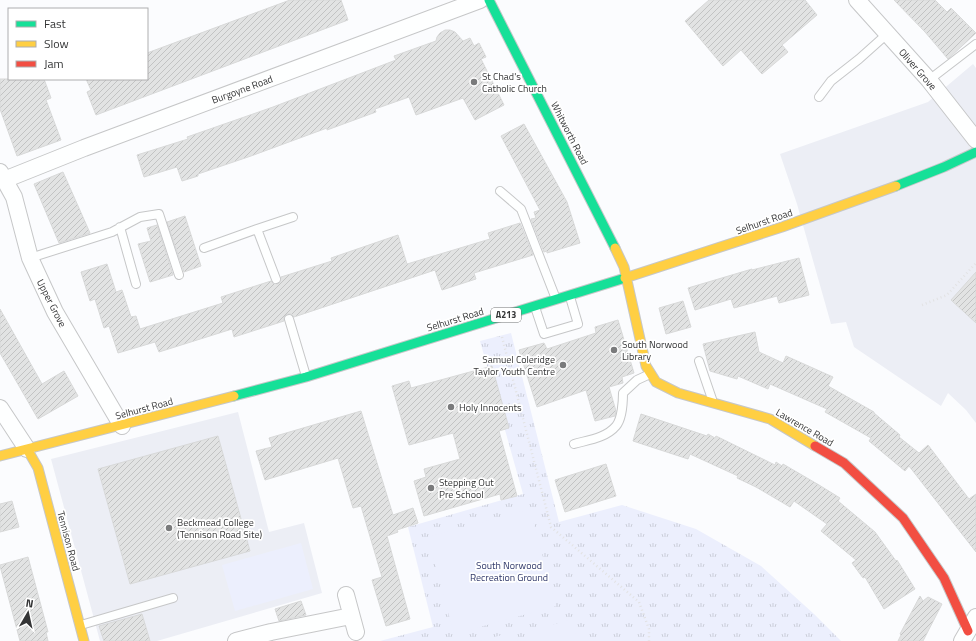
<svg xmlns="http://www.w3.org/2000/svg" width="976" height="641" viewBox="0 0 976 641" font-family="'Titillium Web',sans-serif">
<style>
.built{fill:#eceef5}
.grass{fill:url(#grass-tufts)}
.pitch{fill:#eceffd}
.building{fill:url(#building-hatch);stroke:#d8d9d9}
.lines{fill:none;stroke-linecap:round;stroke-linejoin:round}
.lane-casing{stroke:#c6c7c8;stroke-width:10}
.street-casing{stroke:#c6c7c8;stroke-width:18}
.fast-casing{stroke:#c6c7c8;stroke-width:11}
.slow-casing{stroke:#c6c7c8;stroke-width:11}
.jam-casing{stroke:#c6c7c8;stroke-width:11}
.path{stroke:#e2e2e3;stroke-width:2.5;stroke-dasharray:1 3;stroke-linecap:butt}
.lane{stroke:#feffff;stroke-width:8}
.street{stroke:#feffff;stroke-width:16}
.fast{stroke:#16e098;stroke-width:9}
.slow{stroke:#ffcf43;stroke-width:9}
.jam{stroke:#f24e42;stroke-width:9}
.poi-dot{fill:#7a7b7c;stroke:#fff;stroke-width:1.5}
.labels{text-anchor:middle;stroke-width:3.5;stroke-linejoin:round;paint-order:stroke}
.shield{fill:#fff;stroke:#717272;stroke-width:1}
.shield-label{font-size:9px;font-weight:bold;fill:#343536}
.street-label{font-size:10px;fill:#343536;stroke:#fff}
.poi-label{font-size:10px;fill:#343536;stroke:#fff;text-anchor:start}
.park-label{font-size:10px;fill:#31396a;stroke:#fff}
</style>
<defs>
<pattern id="grass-tufts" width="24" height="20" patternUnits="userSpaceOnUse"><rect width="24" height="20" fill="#eceffd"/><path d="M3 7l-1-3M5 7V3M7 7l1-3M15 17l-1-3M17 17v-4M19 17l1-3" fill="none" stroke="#cbced9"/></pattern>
<pattern id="building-hatch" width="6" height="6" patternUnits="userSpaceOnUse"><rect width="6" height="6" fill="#e2e3e3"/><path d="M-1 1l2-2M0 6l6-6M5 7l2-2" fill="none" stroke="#c2c3c3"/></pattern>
</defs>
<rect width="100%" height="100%" fill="#fbfcfe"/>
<path class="built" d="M973 64 976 68V423L966 410 948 393 941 406 854 347 846 322 831 324 797 204 780 154 928 102Z
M238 412 269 532 304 523 322 593 157 641H100L51 459Z"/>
<path class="grass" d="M511 333 559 522 622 505 696 529 761 566 814 614 841 641H380L433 627 408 527 523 494 480 341Z"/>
<path class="pitch" d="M530 509 556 606 454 634 428 537Z
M301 543 313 589 235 611 222 565Z
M572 619 578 641H529L527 632Z
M516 631 518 641H480Z"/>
<path class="building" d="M290 0H341L348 20 96 115 87 92 91 90 86 79H147V53Z
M709 0H805L817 15 782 45 788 52 762 74 741 50 723 66 685 21Z
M894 0H935L947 12 951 8 976 33 948 59 925 32Z
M445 30H450L455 32 463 41 470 38 474 46 479 43 486 57 481 59 504 105 475 120 463 98 416 115 409 97 375 109 376 112 327 130V128L251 156 198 174V176L182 181 177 167 144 177 137 155 188 139 187 137 273 107 396 60 394 56 436 41 437 37 440 33Z
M0 79H44L51 98 46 100 61 140 17 156 0 109Z
M524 124 567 202 580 243 547 253V251L544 252 531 219 536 218 534 212 540 210 501 136Z
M63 172 90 233 59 243 34 184Z
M185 216 201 266 184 272 167 222Z
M520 223 533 255 474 273 476 279 442 290 435 270 294 317 291 314H287L284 317V321L234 337 232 329 159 352 155 342 118 353 109 326 104 328 95 299 90 301 81 272 107 264 116 292 122 290 131 317 136 316 140 329 223 303 221 297 271 281 273 283 278 284 280 282 281 277 332 261 331 258 398 235 407 264 490 239 488 233Z
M157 225 173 275 150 282 138 244 151 241 147 228Z
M799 258 809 295 779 303 777 296 734 308 731 299 695 310 688 288 752 269V270Z
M976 272V323L951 300Z
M683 301 691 327 666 334 659 308Z
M0 309 42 384 64 371 78 396 38 419 0 353Z
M618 320 634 373 622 377 623 383 609 387 616 411 615 416 595 421 586 390 537 407 519 350 544 343 547 349 596 333 595 327Z
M755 332 759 352 783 363 786 356 833 377 828 386 874 412V413L900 435 899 437 919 453 928 445 969 499 976 494V552L909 466 905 471 869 441 871 438 825 412 827 409 770 384 768 389 738 376 737 379 710 371 703 344Z
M492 366 509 428 499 431 517 496 501 500 500 494 424 516 414 481 426 477 424 469 460 459 453 433 409 445 392 386 409 381 411 388Z
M361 411 393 515 413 508 418 523 397 530 398 532 387 536 410 619 386 626 372 580 382 577 361 506 353 508 338 458 265 480 256 451 272 447 269 438Z
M641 414 707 436 708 434 715 438 716 436 775 465 776 462 782 466 783 464 819 485 840 498 838 501 875 532 896 561 897 560 915 589 884 609 865 577 863 578 852 563 856 560 821 531 827 524 794 501 790 507 756 487 737 478 738 476 690 454 688 459 633 441Z
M218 436 250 551 130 584 98 469Z
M606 464 616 496 565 512 555 480Z
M12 501 19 527 0 532V504Z
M28 557 48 632H46L48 641H20L0 566V565Z
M920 596 923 601 928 597 942 604 923 641H898L901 635 900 634Z
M301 601 306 615 279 621 275 609Z
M142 614 150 641H104L99 626Z"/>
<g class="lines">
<g class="lane-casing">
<path id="lane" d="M929 80 976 44
M819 97 831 81 859 59 887 34
M500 191 521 209 556 299
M120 227 136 284
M257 229 293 217
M204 248 257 229 276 279
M30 258 112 232 140 217 159 214 179 275
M535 307 544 334 578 324 570 297
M289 319 306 376
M699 361 712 399
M574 444C588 440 606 438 616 426 622 419 623 401 623 393L637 380 650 374
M81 625 173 598"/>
</g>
<g class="street-casing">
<path id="street" d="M857 0 929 80 976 140
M0 172 14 197 30 258 55 312 122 426
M4 180 84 148 480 0
M0 408 27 449
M346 595 356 632
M236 641 271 632 351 616
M962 641 976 617"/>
</g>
<g class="fast-casing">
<path id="fast" d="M489 0 615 248
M896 186 944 167 976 152
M234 396 306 377 625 278"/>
</g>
<g class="slow-casing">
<path id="slow" d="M615 248 624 267 646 366 656 382 678 393 770 419 815 446
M625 278 782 227 896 186
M27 449 38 468 84 641
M0 456 234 396"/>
</g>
<g class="jam-casing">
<path id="jam" d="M815 446 844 463 903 518 944 578 968 631"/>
</g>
<path class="path" d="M922 305 947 295 976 263
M502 337 551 527 639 602 649 629V641"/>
<use href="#lane" class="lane"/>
<use href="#street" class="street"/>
<use href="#fast" class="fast"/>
<use href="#slow" class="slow"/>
<use href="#jam" class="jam"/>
</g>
<g class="poi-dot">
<circle cx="474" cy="82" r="4"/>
<circle cx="614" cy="350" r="4"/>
<circle cx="563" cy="365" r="4"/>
<circle cx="451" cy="407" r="4"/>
<circle cx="431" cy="488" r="4"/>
<circle cx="169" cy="528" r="4"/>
</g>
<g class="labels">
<rect class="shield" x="491" y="308" width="30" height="14" rx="3"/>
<g class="shield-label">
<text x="506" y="318">A213</text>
</g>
<g class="street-label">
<text transform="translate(918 69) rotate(49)" y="4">Oliver Grove</text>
<text transform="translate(242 89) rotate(-20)" y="4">Burgoyne Road</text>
<text transform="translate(570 133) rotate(63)" y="4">Whitworth Road</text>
<text transform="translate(764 221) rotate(-19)" y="4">Selhurst Road</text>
<text transform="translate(52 303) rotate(63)" y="4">Upper Grove</text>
<text transform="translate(455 319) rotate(-17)" y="4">Selhurst Road</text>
<text transform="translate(144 408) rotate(-15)" y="4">Selhurst Road</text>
<text transform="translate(805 427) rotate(30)" y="4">Lawrence Road</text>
<text transform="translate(69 541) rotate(75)" y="4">Tennison Road</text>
</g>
<g class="poi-label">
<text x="482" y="80">St Chad's<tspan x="482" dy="12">Catholic Church</tspan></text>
<text x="622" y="348">South Norwood<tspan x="622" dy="12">Library</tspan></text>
<text x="555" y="363" text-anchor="end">Samuel Coleridge<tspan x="555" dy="12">Taylor Youth Centre</tspan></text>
<text x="459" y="411">Holy Innocents</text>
<text x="439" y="486">Stepping Out<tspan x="439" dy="12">Pre School</tspan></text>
<text x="177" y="526">Beckmead College<tspan x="177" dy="12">(Tennison Road Site)</tspan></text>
</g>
<g class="park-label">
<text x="509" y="569">South Norwood<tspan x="509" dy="12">Recreation Ground</tspan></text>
</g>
</g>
<rect x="8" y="8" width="140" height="72" fill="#ffffff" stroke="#aeaeaf"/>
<rect x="16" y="21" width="20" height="6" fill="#16e098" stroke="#aeaeaf"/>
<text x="44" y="28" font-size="12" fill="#343536">Fast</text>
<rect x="16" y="41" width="20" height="6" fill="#ffcf43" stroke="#aeaeaf"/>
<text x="44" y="48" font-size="12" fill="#343536">Slow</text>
<rect x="16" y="61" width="20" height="6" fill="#f24e42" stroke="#aeaeaf"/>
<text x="44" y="68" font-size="12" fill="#343536">Jam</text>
<g transform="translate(28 613) rotate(9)" stroke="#ffffff" stroke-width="3" paint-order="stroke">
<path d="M0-3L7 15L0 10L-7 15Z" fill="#343536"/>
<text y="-6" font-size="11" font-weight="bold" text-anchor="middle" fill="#343536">N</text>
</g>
</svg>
